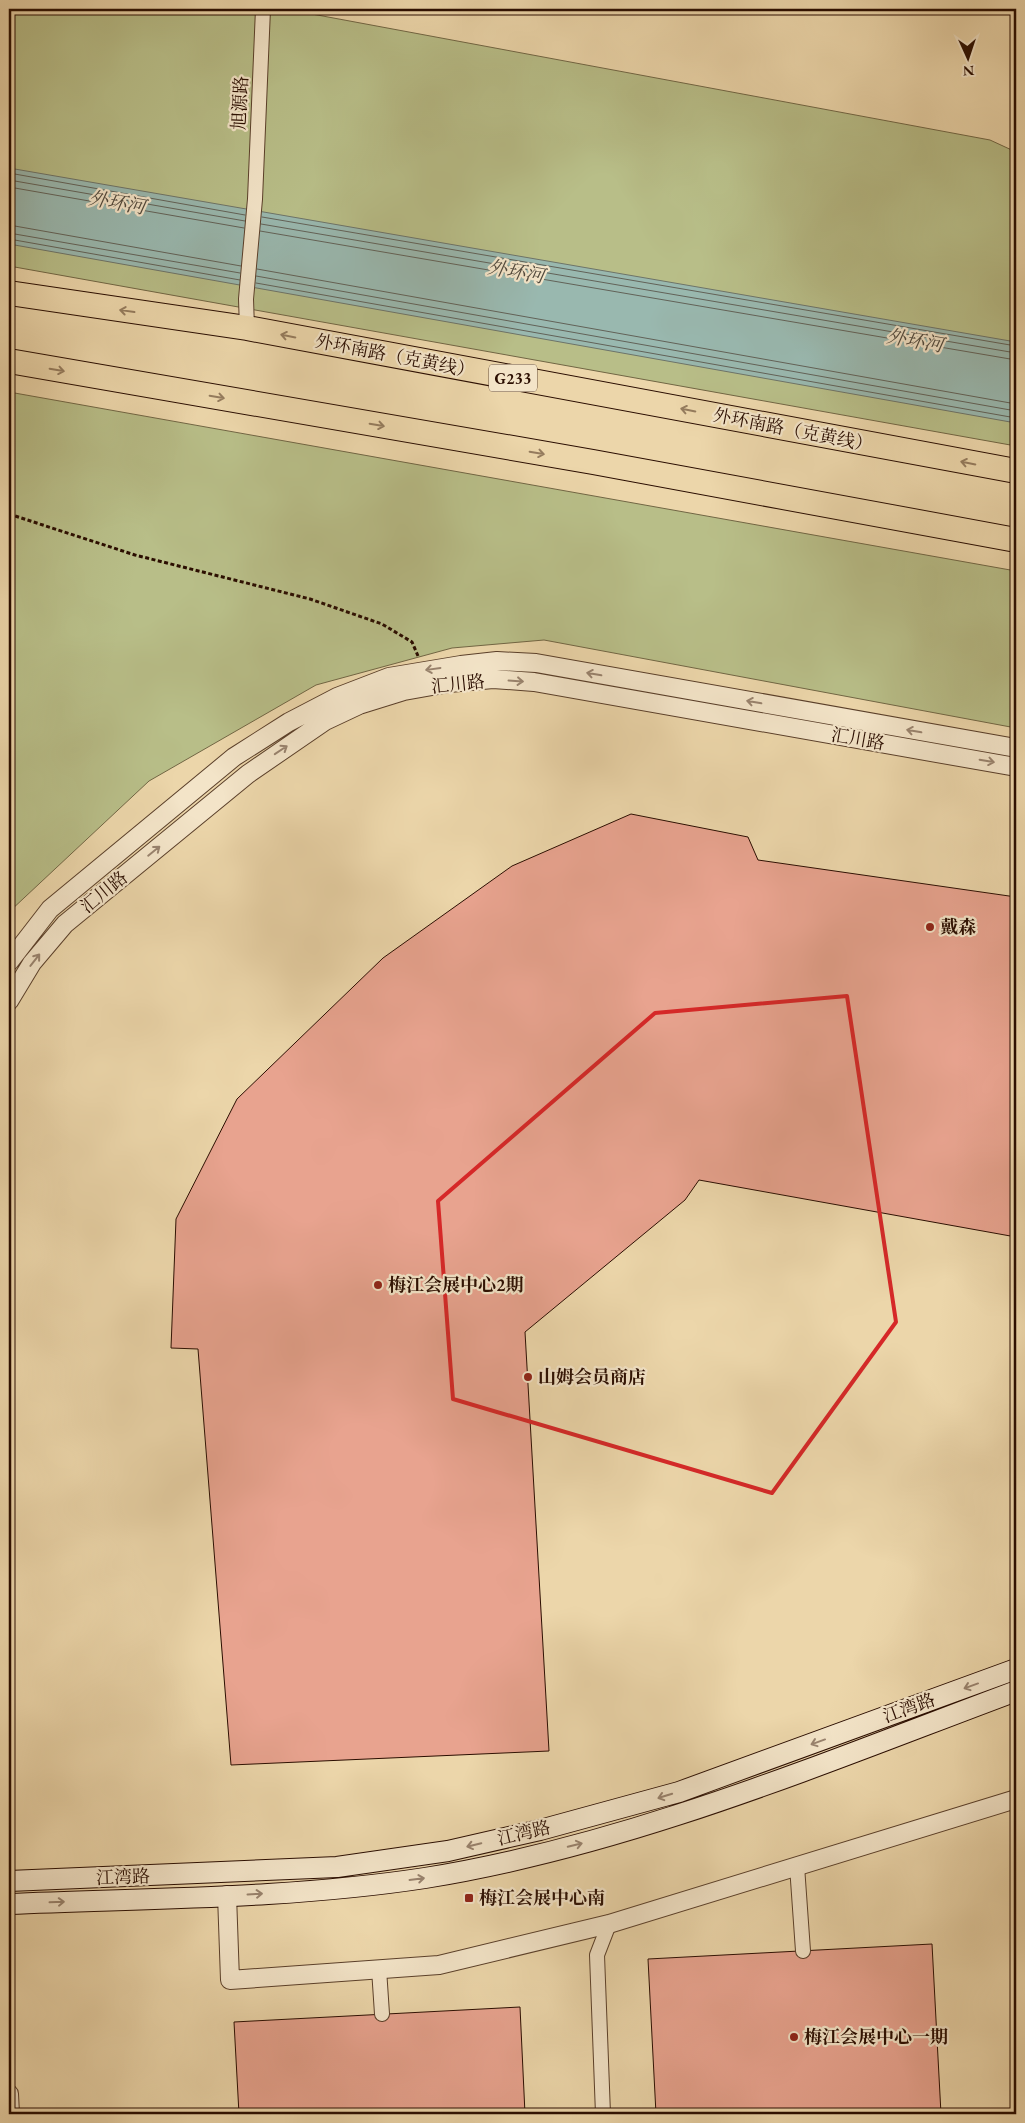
<svg xmlns="http://www.w3.org/2000/svg" width="1025" height="2123" viewBox="0 0 1025 2123" font-family="'EB Garamond','Noto Serif SC',serif">
<style>
.green{fill:#b8be88;stroke:#716644}
.water{fill:#99b8af;stroke:#6d7469}
.lines{fill:none;stroke-linecap:round;stroke-linejoin:round}
.shore{stroke:#626258;stroke-width:1}
.building{fill:#e8a38f;stroke:#2a0d00}
.minor-casing{stroke:#5a3f2a;stroke-width:16}
.tertiary-casing{stroke:#5a3f2a;stroke-width:20}
.secondary-casing{stroke:#2a0d00;stroke-width:22}
.trunk-casing{stroke:#2a0d00;stroke-width:26}
.path{stroke:#2a0d00;stroke-width:3;stroke-dasharray:4 2.5;stroke-linecap:butt}
.minor{stroke:#f3e4c8;stroke-width:14}
.tertiary{stroke:#f3e4c8;stroke-width:18}
.secondary{stroke:#f3e4c8;stroke-width:20}
.trunk{stroke:#ecd6aa;stroke-width:24}
.oneway{stroke:#957c5e}
.oneway2{stroke:#99836e}
.marked{fill:none;stroke:#d62828;stroke-width:4;stroke-linejoin:round}
.poi-dot{fill:#8f2418;stroke:#f3e4c8;stroke-width:2}
.labels{text-anchor:middle;stroke-width:4.5;stroke-linejoin:round;paint-order:stroke}
.shield{fill:#f3e4c8;stroke:#664e3c;stroke-width:1}
.shield-label{font-size:16px;font-weight:bold;fill:#2a0d00}
.street-label{font-size:18px;fill:#2a0d00;stroke:#f3e4c8}
.poi-label{font-size:18px;font-weight:bold;fill:#2a0d00;stroke:#f3e4c8;text-anchor:start}
.water-label{font-size:19px;font-style:italic;fill:#51493d;stroke:#f3e4c8}
</style>
<rect width="100%" height="100%" fill="#ecd6aa"/>
<filter id="stains"><feTurbulence type="fractalNoise" baseFrequency=".004" numOctaves="4"/><feColorMatrix values="0 0 0 0 .2 0 0 0 0 .09 0 0 0 0 .02 0 0 0 .5 -.17"/></filter>
<radialGradient id="worn" r=".72"><stop offset=".6" stop-color="#630" stop-opacity="0"/><stop offset="1" stop-color="#630" stop-opacity=".3"/></radialGradient>
<path class="green" d="M9 9H285L990 140 1016 152V446L9 266Z
M9 392 1016 571V728L544 640 452 648 316 685 149 781 9 912Z"/>
<path class="water" d="M9 168 1016 342V423L9 244Z"/>
<g class="lines">
<path class="shore" d="M9 173 245 215
M9 180 245 221
M9 187 244 228
M262 217 1016 346
M261 224 1016 353
M9 225 241 266
M260 231 1016 360
M9 233 240 273
M9 239 240 280
M257 269 1016 404
M256 276 1016 411
M256 283 1016 418"/>
</g>
<path class="building" d="M631 814 748 837 758 860 1016 897V1237L699 1180 685 1200 525 1332 549 1751 231 1765 198 1349 171 1348 176 1219 237 1099 383 958 512 866Z
M932 1944 941 2114H656L648 1959Z
M520 2007 525 2114H239L234 2022Z"/>
<g class="lines">
<g class="minor-casing">
<path id="minor" d="M247 328 246 299 255 199 263 9
M797 1866 803 1951
M379 1969 382 2014
M603 2114 597 1955 609 1924"/>
</g>
<g class="tertiary-casing">
<path id="tertiary" d="M9 962 50 909 234 757 289 722 337 697 389 677 461 665 497 661 536 663 1016 748
M9 1001 32 963 65 924 248 774 325 721 359 705 404 691 449 683 493 679 534 682 1016 767
M227 1895 230 1980 439 1965 609 1924 1016 1799
M9 2094 10 2114"/>
</g>
<g class="secondary-casing">
<path id="secondary" d="M9 1881 337 1867 448 1851 540 1830 679 1792 1016 1669
M9 1904C147 1898 288 1899 425 1878 630 1845 823 1763 1016 1691"/>
</g>
<g class="trunk-casing">
<path id="trunk" d="M9 293 247 328 1016 471
M9 361 593 462 1016 540"/>
</g>
<path class="path" d="M9 514 135 555 310 599 382 624 412 642 418 656"/>
<use href="#minor" class="minor"/>
<use href="#tertiary" class="tertiary"/>
<use href="#secondary" class="secondary"/>
<use href="#trunk" class="trunk"/>
</g>
<defs><path id="oneway-shaft" d="M-6 0H5M1.5-3L5.5 0L1.5 3" fill="none" stroke-width="1.6" stroke-linecap="round" stroke-linejoin="round" transform="scale(1.25)"/></defs>
<g class="oneway">
<use href="#oneway-shaft" transform="translate(127 311) rotate(-172)"/>
<use href="#oneway-shaft" transform="translate(288 336) rotate(-169)"/>
<use href="#oneway-shaft" transform="translate(57 370) rotate(10)"/>
<use href="#oneway-shaft" transform="translate(217 397) rotate(10)"/>
<use href="#oneway-shaft" transform="translate(688 410) rotate(-169)"/>
<use href="#oneway-shaft" transform="translate(377 425) rotate(10)"/>
<use href="#oneway-shaft" transform="translate(537 453) rotate(10)"/>
<use href="#oneway-shaft" transform="translate(968 463) rotate(-169)"/>
</g>
<g class="oneway2">
<use href="#oneway-shaft" transform="translate(433 669) rotate(172)"/>
<use href="#oneway-shaft" transform="translate(594 674) rotate(-170)"/>
<use href="#oneway-shaft" transform="translate(516 681) rotate(4)"/>
<use href="#oneway-shaft" transform="translate(754 702) rotate(-170)"/>
<use href="#oneway-shaft" transform="translate(914 731) rotate(-170)"/>
<use href="#oneway-shaft" transform="translate(281 750) rotate(-34)"/>
<use href="#oneway-shaft" transform="translate(987 761) rotate(10)"/>
<use href="#oneway-shaft" transform="translate(154 851) rotate(-39)"/>
<use href="#oneway-shaft" transform="translate(35 960) rotate(-52)"/>
<use href="#oneway-shaft" transform="translate(971 1686) rotate(160)"/>
<use href="#oneway-shaft" transform="translate(818 1742) rotate(160)"/>
<use href="#oneway-shaft" transform="translate(665 1796) rotate(163)"/>
<use href="#oneway-shaft" transform="translate(474 1845) rotate(167)"/>
<use href="#oneway-shaft" transform="translate(575 1845) rotate(-14)"/>
<use href="#oneway-shaft" transform="translate(417 1879) rotate(-7)"/>
<use href="#oneway-shaft" transform="translate(255 1894) rotate(-3)"/>
<use href="#oneway-shaft" transform="translate(57 1902) rotate(-2)"/>
</g>
<path class="marked" d="M847 996 896 1322 772 1493 453 1399 438 1201 655 1013Z"/>
<g class="poi-dot">
<circle cx="930" cy="927" r="5"/>
<circle cx="378" cy="1285" r="5"/>
<circle cx="528" cy="1377" r="5"/>
<rect x="464" y="1893" width="10" height="10" rx="2.5"/>
<circle cx="794" cy="2037" r="5"/>
</g>
<g class="labels">
<rect class="shield" x="489" y="364.5" width="48" height="27" rx="4"/>
<g class="shield-label">
<text x="513" y="384">G233</text>
</g>
<g class="street-label">
<text transform="translate(240 103) rotate(-87)" y="6">旭源路</text>
<text transform="translate(395 356) rotate(11)" y="6">外环南路（克黄线）</text>
<text transform="translate(793 430) rotate(11)" y="6">外环南路（克黄线）</text>
<text transform="translate(458 684) rotate(-6)" y="6">汇川路</text>
<text transform="translate(858 739) rotate(10)" y="6">汇川路</text>
<text transform="translate(104 892) rotate(-39)" y="6">汇川路</text>
<text transform="translate(909 1708) rotate(-20)" y="6">江湾路</text>
<text transform="translate(524 1833) rotate(-13)" y="6">江湾路</text>
<text transform="translate(123 1877) rotate(-2)" y="6">江湾路</text>
</g>
<g class="poi-label">
<text x="940" y="933">戴森</text>
<text x="388" y="1291">梅江会展中心2期</text>
<text x="538" y="1383">山姆会员商店</text>
<text x="479" y="1904">梅江会展中心南</text>
<text x="804" y="2043">梅江会展中心一期</text>
</g>
<g class="water-label">
<text transform="translate(117 202) rotate(10)" y="7">外环河</text>
<text transform="translate(516 271) rotate(10)" y="7">外环河</text>
<text transform="translate(915 340) rotate(10)" y="7">外环河</text>
</g>
</g>
<rect width="1025" height="2123" fill="none" stroke="#ecd6aa" stroke-width="30"/>
<rect x="10" y="10" width="1005" height="2103" fill="none" stroke="#2a0d00" stroke-width="2.5"/>
<rect x="15" y="15" width="995" height="2093" fill="none" stroke="#2a0d00"/>
<g transform="translate(968 58) rotate(177)" stroke="#f3e4c8" stroke-width="4" paint-order="stroke">
<path d="M0-4L9 19L0 12L-9 19Z" fill="#2a0d00"/>
<text y="-8" font-size="14" font-weight="bold" text-anchor="middle" fill="#2a0d00">N</text>
</g>
<rect width="100%" height="100%" filter="url(#stains)"/>
<rect width="100%" height="100%" fill="url(#worn)"/>
</svg>
